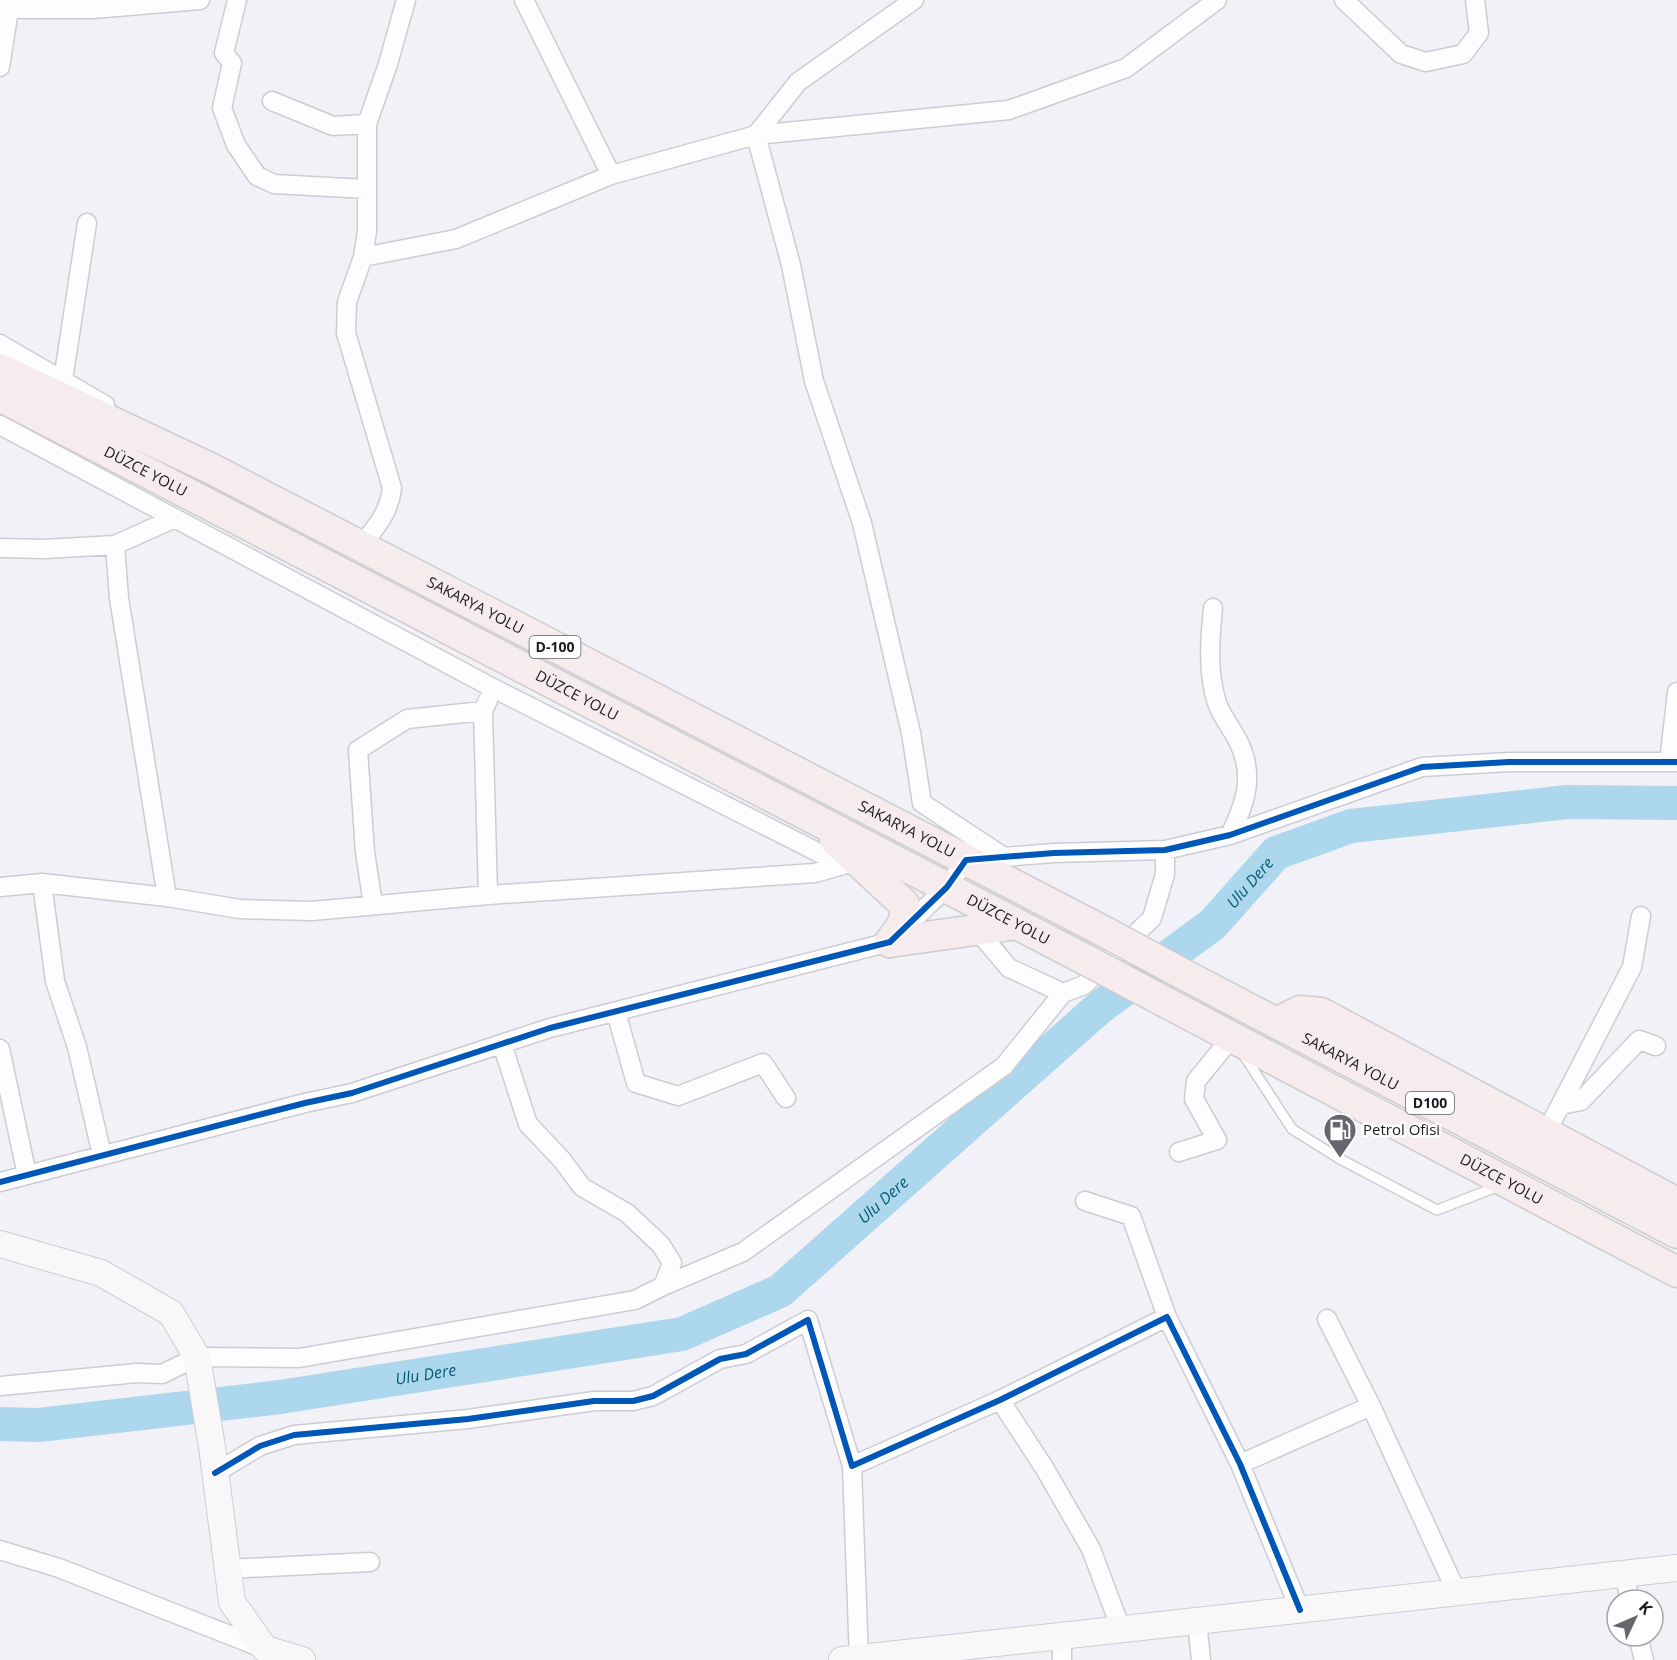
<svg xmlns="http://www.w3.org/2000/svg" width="1677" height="1660" viewBox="0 0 1677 1660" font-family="'Open Sans',sans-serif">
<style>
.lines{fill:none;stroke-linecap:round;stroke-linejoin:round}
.river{stroke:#acd7ec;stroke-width:34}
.service-casing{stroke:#cdccd3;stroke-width:12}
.minor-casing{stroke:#cdccd3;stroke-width:21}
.secondary-casing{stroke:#cdccd3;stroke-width:28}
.trunk-casing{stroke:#cdccd0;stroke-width:33}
.service{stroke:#fdfdfe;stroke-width:9}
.minor{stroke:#fdfdfe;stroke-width:18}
.secondary{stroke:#faf7f8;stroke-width:26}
.trunk{stroke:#f6ecee;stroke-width:30}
.trunk-bridge-casing{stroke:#cdccd0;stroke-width:33;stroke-linecap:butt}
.trunk-bridge{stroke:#f6ecee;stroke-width:30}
.cycleway-casing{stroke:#fff;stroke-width:10}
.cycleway{stroke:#0057b8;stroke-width:6}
.labels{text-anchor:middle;stroke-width:5;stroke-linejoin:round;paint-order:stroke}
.shield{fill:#fff;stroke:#605f66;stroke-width:1.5}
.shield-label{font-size:14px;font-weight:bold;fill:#1c1a24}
.street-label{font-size:15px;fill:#1c1a24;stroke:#fff}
.poi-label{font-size:15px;fill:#1c1a24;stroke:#fff;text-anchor:start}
.water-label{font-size:16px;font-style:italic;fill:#075d78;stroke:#fff}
</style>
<rect width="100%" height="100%" fill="#f2f1f7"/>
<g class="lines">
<path class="river" id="s1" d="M0 1424 39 1425 280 1397 682 1334 780 1291 1099 1008 1213 924 1276 853 1351 826 1567 802 1677 803"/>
<g class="service-casing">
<path id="service" d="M1243 1054 1292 1129 1340 1159 1437 1210 1499 1186"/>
</g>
<g class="minor-casing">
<path id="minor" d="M237 0 224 53 232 63 222 108 236 145 257 176 274 184 366 189
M524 0 611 175 756 135 1009 110 1126 68 1217 0
M914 0 798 82 756 135 791 265 814 381 862 523 911 733 922 803 1004 857
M1344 0 1401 54 1426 62 1463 54 1479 33 1475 0
M0 9H93L200 0
M0 67 9 10
M272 101 333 126 367 124
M363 257 456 239 611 175
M0 344 105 405
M63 380 87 223
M0 425 493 688 843 865 859 862
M115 545 119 598 167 897
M361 546C376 527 389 513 392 488L346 333 347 302 363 257 367 231V124L388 64 406 0
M0 548 44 549 115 545 175 518
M1213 608C1210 640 1207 672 1217 703 1222 717 1233 730 1239 743 1255 776 1245 805 1230 835
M1669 762 1677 692
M42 883 55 981 77 1047 102 1155
M0 887 42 883 167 897 240 909 312 911 488 895 815 873 843 865
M488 895 483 711 488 700
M373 905 365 852 358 750 407 719 483 711
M977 930 1009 968 1063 993
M616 1012 636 1083 678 1096 763 1063 786 1098
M0 1049 27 1175
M1561 1105 1581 1101 1639 1040 1656 1046
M1546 1133 1632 967 1641 916
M1179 1152 1217 1140 1194 1099 1196 1081 1232 1037
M0 1182 305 1103 352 1093 550 1028 890 942 947 887 966 860 1054 853 1165 850 1230 835 1422 767 1509 762H1677
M1085 1201 1131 1216 1167 1317
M663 1286 743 1252 1004 1066 1063 993 1084 985 1152 918 1165 874V850
M1327 1319 1371 1406
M0 1386 137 1373 162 1374 197 1357 299 1358 635 1300 663 1286 672 1263 661 1245 627 1213 582 1187 562 1160 528 1124 502 1044
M1000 1400 1045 1469 1091 1549 1121 1629
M1240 1464 1371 1406 1457 1593
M852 1466 859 1660
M215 1473 260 1446 294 1435 468 1419 594 1401H633L653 1396 720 1359 746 1354 808 1320 852 1466 1000 1400 1167 1317 1240 1464 1300 1610
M0 1550 59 1568 265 1649
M227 1569 370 1562
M1624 1574 1630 1600
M1197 1621 1201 1660
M1062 1636V1660
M1638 1636 1644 1660"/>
</g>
<g class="secondary-casing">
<path id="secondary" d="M0 1244 101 1273 171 1313 197 1357 212 1447 232 1602 265 1649 302 1660
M842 1660 1677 1568"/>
</g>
<g class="trunk-casing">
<g id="trunk">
<path id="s2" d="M0 369 212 469 1105 932"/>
<path id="s3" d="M0 396 1088 961"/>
<path d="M835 840 904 904C909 920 898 930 890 942"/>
<path d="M890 942 1017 924"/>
<path id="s4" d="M1183 974 1677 1233"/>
<path id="s5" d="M1167 1003 1677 1272"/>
<path d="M1276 1023 1300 1011 1321 1013 1677 1203"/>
</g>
</g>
<use href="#service" class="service"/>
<use href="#minor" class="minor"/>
<use href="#secondary" class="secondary"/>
<use href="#trunk" class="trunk"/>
<g class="trunk-bridge-casing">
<path id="trunk-bridge" d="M1105 932 1183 974
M1088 961 1167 1003"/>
</g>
<use href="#trunk-bridge" class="trunk-bridge"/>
<g class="cycleway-casing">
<path id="cycleway" d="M0 1182 305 1103 352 1093 550 1028 890 942 947 887 966 860 1054 853 1165 850 1230 835 1422 767 1509 762H1677
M215 1473 260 1446 294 1435 468 1419 594 1401H633L653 1396 720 1359 746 1354 808 1320 852 1466 1000 1400 1167 1317 1240 1464 1300 1610"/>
</g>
<use href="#cycleway" class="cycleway"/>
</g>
<defs>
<g id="fuel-pin" transform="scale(1.725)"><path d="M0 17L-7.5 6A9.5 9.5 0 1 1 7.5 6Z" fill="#67656e" stroke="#fff"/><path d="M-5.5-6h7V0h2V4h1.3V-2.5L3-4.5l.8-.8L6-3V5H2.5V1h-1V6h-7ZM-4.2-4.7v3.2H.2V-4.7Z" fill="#fff"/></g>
</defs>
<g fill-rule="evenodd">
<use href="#fuel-pin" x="1340" y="1130"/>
</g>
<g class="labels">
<g class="shield">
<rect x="529.5" y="636" width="51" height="22" rx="4.5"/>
<rect x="1406" y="1092" width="48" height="22" rx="4.5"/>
</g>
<g class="shield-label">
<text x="555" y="652">D-100</text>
<text x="1430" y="1108">D100</text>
</g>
<g class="street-label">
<text dy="5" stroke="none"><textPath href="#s3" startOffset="164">DÜZCE YOLU</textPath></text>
<text dy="5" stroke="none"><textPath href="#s2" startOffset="531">SAKARYA YOLU</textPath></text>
<text dy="5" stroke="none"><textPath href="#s3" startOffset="650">DÜZCE YOLU</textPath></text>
<text dy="5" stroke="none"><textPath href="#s2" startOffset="1017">SAKARYA YOLU</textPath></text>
<text dy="5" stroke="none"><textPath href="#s3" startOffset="1136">DÜZCE YOLU</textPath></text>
<text dy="5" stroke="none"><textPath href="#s4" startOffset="189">SAKARYA YOLU</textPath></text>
<text dy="5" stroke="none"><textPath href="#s5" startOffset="378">DÜZCE YOLU</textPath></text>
</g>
<g class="poi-label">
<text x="1363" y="1135">Petrol Ofisi</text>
</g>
<g class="water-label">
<text dy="6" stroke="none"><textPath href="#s1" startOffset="1419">Ulu Dere</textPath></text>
<text dy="6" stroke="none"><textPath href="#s1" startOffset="933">Ulu Dere</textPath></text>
<text dy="6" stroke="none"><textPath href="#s1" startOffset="429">Ulu Dere</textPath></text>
</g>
</g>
<g transform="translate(1635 1618) rotate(46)"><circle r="28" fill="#ffffff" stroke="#a4a3a7" stroke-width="1.5"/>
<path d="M0-4.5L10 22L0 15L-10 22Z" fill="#67656e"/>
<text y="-9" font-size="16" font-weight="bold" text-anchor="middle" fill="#1c1a24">K</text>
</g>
</svg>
